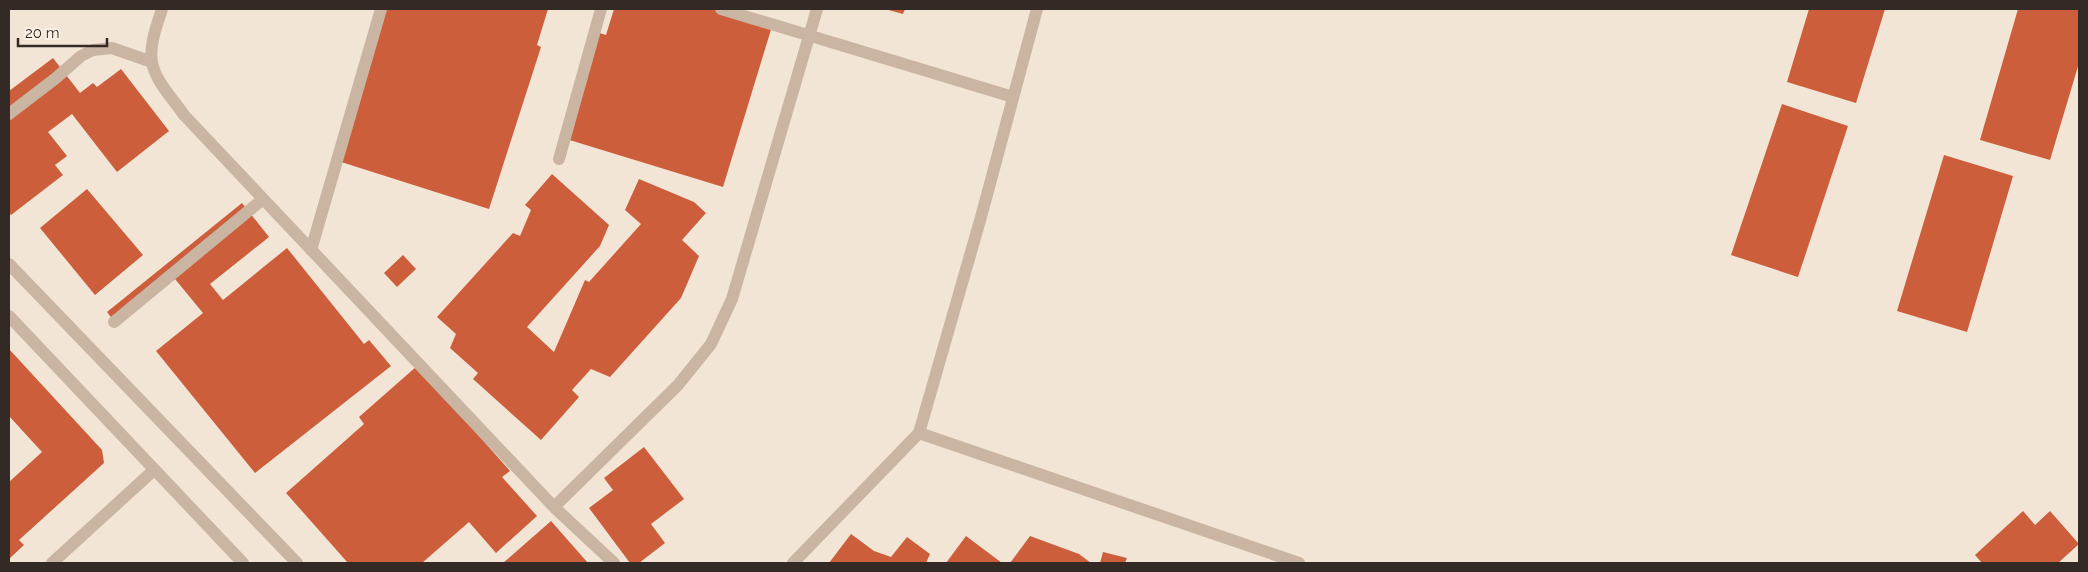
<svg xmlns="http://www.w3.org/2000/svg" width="2088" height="572" viewBox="0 0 2088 572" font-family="Raleway,sans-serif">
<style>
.building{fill:#cc5e3b}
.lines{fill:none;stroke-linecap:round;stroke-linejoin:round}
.lane{stroke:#cab5a2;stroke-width:12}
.street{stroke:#cab5a2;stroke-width:12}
</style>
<rect width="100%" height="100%" fill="#f2e5d6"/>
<path class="building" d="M385 9H548L537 45 541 47 489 209 338 161Z
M614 9H725L773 23 723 187 563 138 596 32 606 35Z
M885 9H905L903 14Z
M1809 9H1885L1856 103 1787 82Z
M2018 9H2079V63L2050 160 1980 140Z
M53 58 80 93 93 83 97 87 121 69 169 131 117 172 72 114 48 132 67 156 55 165 63 175 11 215 9 213V91Z
M1782 104 1848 126 1798 277 1731 255Z
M1944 155 2013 176 1967 332 1897 311Z
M552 174 609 225 600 246 527 327 554 352 585 280 589 282 641 224 625 210 639 179 694 202 706 213 682 240 699 256 681 298 610 377 591 369 572 390 579 397 541 440 473 379 478 373 450 348 456 334 437 317 513 233 520 236 531 210 525 205Z
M87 189 143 255 95 295 40 228Z
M242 203 269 237 210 284 223 300 287 248 364 344 369 340 391 366 255 473 156 351 203 313 175 279 117 325 107 312Z
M403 255 416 269 397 287 384 273Z
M9 349 102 450 104 463 19 540 24 545 9 559V482L42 452 9 416Z
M417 366 510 471 502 477 537 516 496 553 469 522 422 563H348L286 493 364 424 359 417Z
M644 447 684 499 651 524 665 543 639 563H630L589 508 613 490 604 478Z
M2023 511 2035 525 2050 511 2079 544 2058 563H1982L1975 555Z
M551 521 588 563H503Z
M851 534 874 551 891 557 907 537 930 554 926 563H829Z
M966 536 1002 563H946Z
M1030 536 1079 554 1091 563H1010Z
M1103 552 1127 558 1125 563H1100Z"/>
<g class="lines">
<path class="lane" d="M52 563 154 470
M793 563 919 433"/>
<path class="street" d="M162 9C157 25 149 45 152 62 155 81 173 99 184 115L554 507 614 563
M721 9 1013 97
M1037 9 981 217 919 433 1299 563
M9 114 56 78 81 56 93 50 112 48 152 62
M559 159 601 9
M311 250 381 9
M9 264 297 563
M9 316 243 563
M114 322 263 199
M554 507 678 385 711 344 732 299 817 9"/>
</g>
<rect width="2088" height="572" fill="none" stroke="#342a25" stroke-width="20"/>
<path d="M18 38v8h89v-8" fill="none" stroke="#342a25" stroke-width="2.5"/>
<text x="25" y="38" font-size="15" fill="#342a25" stroke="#faefe3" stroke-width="4" paint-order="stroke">20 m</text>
</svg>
